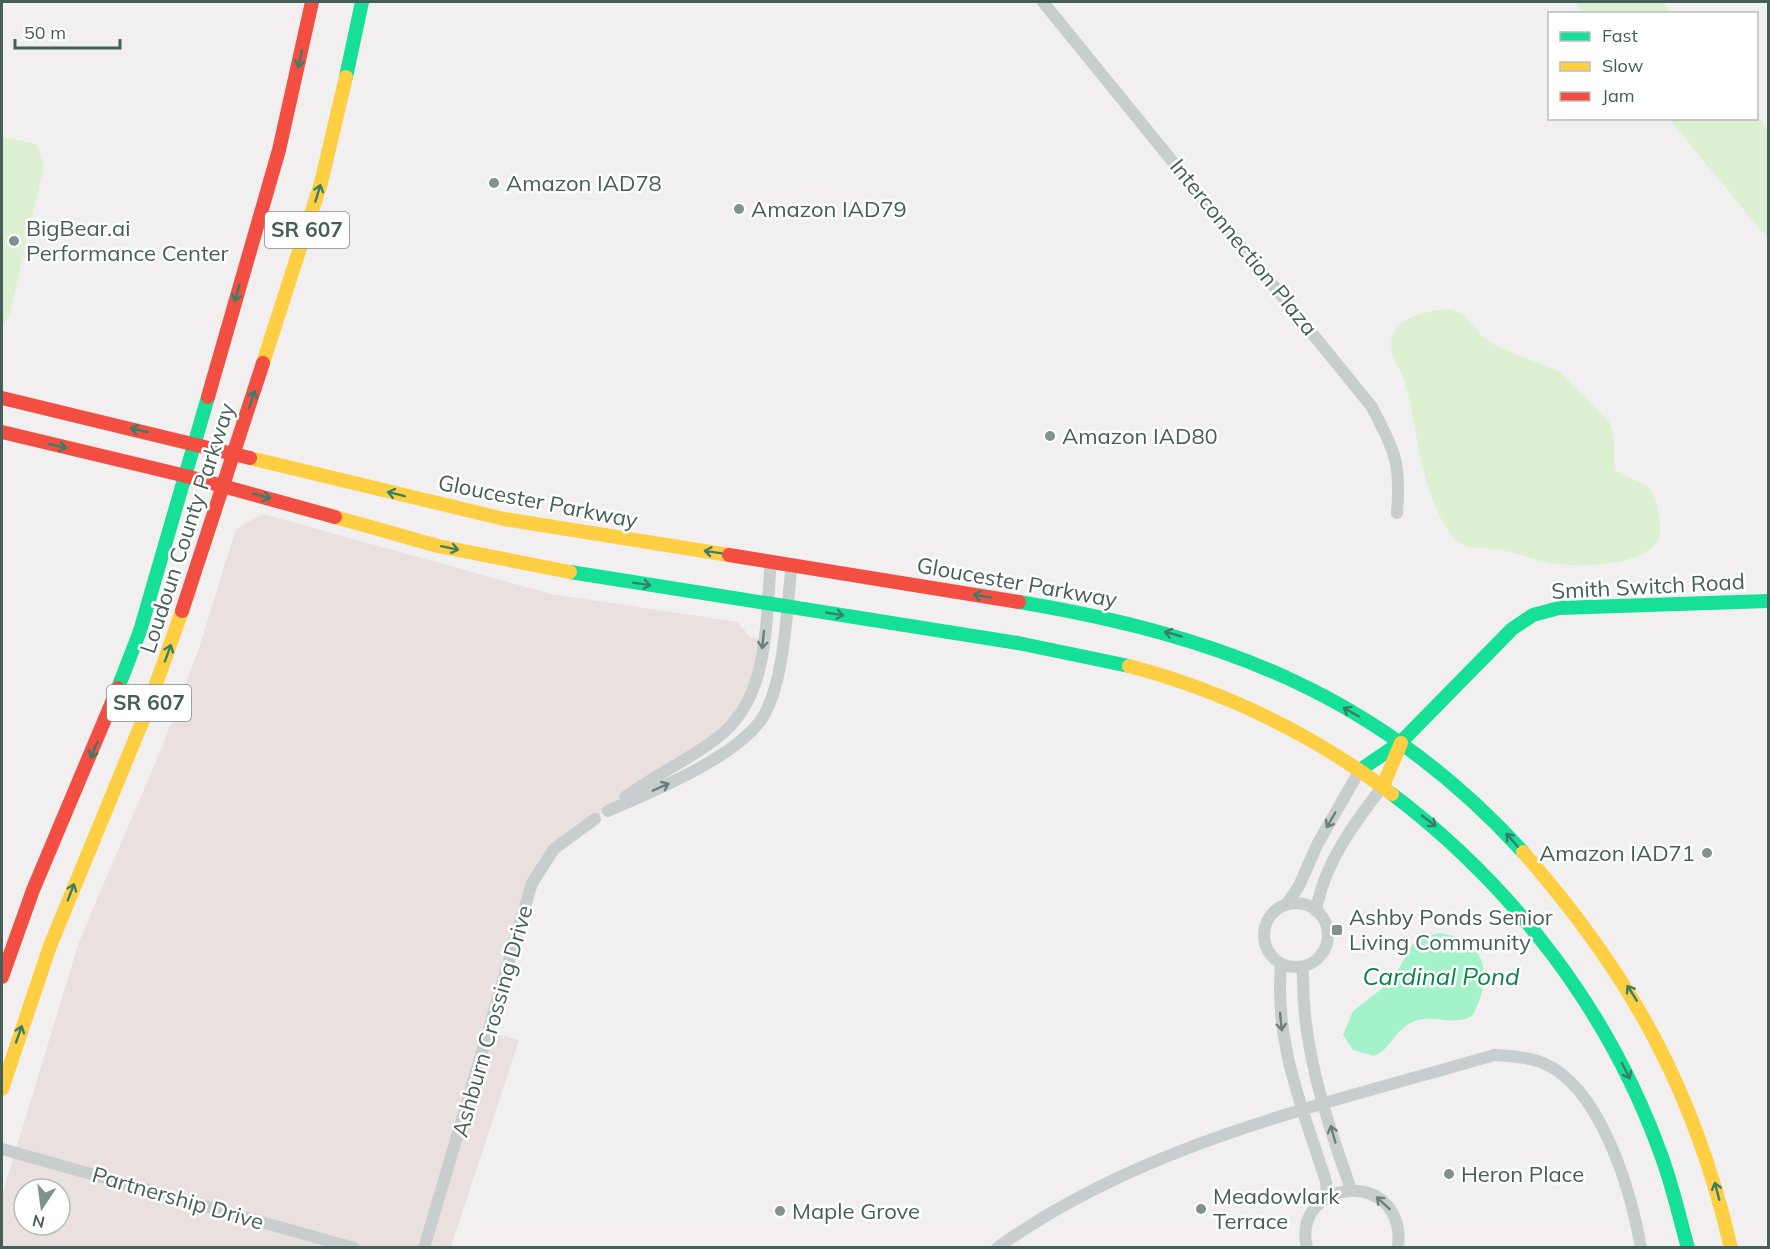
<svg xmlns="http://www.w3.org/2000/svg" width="1770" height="1249" viewBox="0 0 1770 1249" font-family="Mulish,sans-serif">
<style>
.commercial{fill:#eae0df;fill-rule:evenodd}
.green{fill:#ddf1d2}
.water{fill:#a4f2ca}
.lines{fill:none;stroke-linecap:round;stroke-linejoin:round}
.street{stroke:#c8cecd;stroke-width:12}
.fast{stroke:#16e098;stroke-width:14}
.slow{stroke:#ffcf43;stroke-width:14}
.jam{stroke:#f24e42;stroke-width:14}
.oneway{stroke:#397e68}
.oneway2{stroke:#6c807b}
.poi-dot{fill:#81918d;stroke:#fff;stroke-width:2}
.labels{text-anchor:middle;stroke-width:5;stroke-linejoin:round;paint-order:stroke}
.shield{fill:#fff;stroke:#7d8e8a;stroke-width:1.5}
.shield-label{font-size:21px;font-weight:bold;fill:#455e58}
.poi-label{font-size:22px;fill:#455e58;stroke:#fff;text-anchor:start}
.street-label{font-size:22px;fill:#455e58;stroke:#fff}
.water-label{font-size:24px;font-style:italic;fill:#058443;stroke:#fff}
</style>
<rect width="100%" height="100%" fill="#f1eff0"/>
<path class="commercial" d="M263 514 551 594 738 622 750 637 768 640 758 690 716 744 580 827 540 864 493 1033 519 1040 451 1247 2 1248V1195L79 942 162 747 199 648 236 529ZM24 1189H60V1225H24Z"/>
<path class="green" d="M1574 2H1663L1673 13H1584Z
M1757 115 1768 130V239L1669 119 1756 118Z
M2 137 37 144 44 166 9 317 2 325Z
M1449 309 1464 314 1480 334 1498 347 1559 371 1610 423 1614 438V470C1625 478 1640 479 1650 489 1657 497 1658 512 1660 523 1668 568 1580 568 1551 563 1532 560 1513 551 1494 549 1479 547 1462 550 1452 536 1429 506 1421 461 1414 424 1410 405 1408 385 1398 367 1375 326 1414 311 1449 309Z"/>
<path class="water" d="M1439 933C1488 940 1494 977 1472 1016 1451 1027 1432 1013 1412 1022 1394 1031 1391 1049 1374 1056L1353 1050 1343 1035 1353 1011 1392 981 1412 945 1418 939Z"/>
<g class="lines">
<path class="street" d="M1043 2 1372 407C1395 453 1401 461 1397 513
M625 797C655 775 689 760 717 738 771 698 765 621 771 561
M608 811C651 792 738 757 763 717 786 677 786 609 792 564
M1264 935a32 32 0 1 1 64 0a32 32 0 1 1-64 0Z
M1286 905 1299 886 1317 845 1360 770
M1316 911C1324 864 1354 823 1383 786
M1281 964C1274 1044 1303 1108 1326 1182L1327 1197
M1303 967C1301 1044 1325 1117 1351 1189
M2 1149 354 1248
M424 1248 532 883 554 849 595 819
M997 1248C1144 1142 1324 1105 1494 1055 1510 1056 1528 1057 1543 1063 1601 1087 1631 1191 1641 1248
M1307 1248C1290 1179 1407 1165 1398 1248"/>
<path class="fast" d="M346 77 362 2
M570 572 1018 643 1129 666
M1019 602C1223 636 1381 696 1523 852
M118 688 140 631 208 397
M1360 770 1401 742 1512 629 1533 615 1559 608 1768 601
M1392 794C1513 886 1608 1009 1660 1152 1672 1183 1679 1216 1688 1248"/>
<path class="slow" d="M263 363 321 183 346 77
M250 458 504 519 729 555
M335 517 438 546 570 572
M1129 666C1224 691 1315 735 1392 794
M1383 786 1401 743
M1523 852C1630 974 1694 1089 1731 1248
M2 1089 50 946 145 715 182 611"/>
<path class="jam" d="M208 397 279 150 312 2
M2 398 250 458
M2 432 186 476 335 517
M729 555 1019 602
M182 611 263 363
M2 977 33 890 118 688"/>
</g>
<defs><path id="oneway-shaft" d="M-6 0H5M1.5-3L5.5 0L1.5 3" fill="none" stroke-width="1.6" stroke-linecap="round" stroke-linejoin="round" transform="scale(1.5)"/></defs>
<g class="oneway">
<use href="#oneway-shaft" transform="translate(300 59) rotate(102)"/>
<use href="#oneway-shaft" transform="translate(318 193) rotate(-73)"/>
<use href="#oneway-shaft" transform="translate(237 293) rotate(106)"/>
<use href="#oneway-shaft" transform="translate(252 399) rotate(-72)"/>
<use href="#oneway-shaft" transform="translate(139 430) rotate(-167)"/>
<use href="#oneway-shaft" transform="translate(58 446) rotate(13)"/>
<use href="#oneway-shaft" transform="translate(396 494) rotate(-166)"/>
<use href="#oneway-shaft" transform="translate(262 496) rotate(16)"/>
<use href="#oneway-shaft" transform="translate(450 548) rotate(12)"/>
<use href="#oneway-shaft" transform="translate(713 552) rotate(-171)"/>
<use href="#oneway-shaft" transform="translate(642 584) rotate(9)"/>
<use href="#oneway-shaft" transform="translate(982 596) rotate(-170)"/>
<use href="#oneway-shaft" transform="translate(835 614) rotate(9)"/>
<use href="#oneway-shaft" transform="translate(1173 634) rotate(-164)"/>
<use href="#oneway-shaft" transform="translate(168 653) rotate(-70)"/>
<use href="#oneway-shaft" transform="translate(1351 712) rotate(-150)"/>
<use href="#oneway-shaft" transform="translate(94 750) rotate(113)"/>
<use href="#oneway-shaft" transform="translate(1429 821) rotate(38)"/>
<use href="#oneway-shaft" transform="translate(1512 840) rotate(-131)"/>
<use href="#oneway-shaft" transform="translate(71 892) rotate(-69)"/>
<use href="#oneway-shaft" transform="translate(1632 993) rotate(-122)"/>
<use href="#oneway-shaft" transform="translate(19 1034) rotate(-71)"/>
<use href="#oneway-shaft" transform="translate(1626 1071) rotate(63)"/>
<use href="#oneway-shaft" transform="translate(1717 1191) rotate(-105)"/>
</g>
<g class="oneway2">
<use href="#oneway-shaft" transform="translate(763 640) rotate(96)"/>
<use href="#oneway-shaft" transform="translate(661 787) rotate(-24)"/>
<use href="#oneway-shaft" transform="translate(1331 820) rotate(120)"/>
<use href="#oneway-shaft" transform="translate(1281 1022) rotate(84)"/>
<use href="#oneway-shaft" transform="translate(1333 1134) rotate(-106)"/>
<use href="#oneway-shaft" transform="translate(1383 1203) rotate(-137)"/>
</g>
<g class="poi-dot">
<circle cx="494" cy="183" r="6"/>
<circle cx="739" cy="209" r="6"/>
<circle cx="14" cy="241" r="6"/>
<circle cx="1050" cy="436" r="6"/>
<circle cx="1707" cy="853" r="6"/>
<rect x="1331" y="924" width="12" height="12" rx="3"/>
<circle cx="1449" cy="1174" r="6"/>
<circle cx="1201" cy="1209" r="6"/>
<circle cx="780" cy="1211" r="6"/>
</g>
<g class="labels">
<g class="shield">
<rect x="265" y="212" width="84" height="36" rx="4.5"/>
<rect x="107" y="685" width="84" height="36" rx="4.5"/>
</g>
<g class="shield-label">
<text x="307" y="237">SR 607</text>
<text x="149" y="710">SR 607</text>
</g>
<g class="poi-label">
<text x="506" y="191">Amazon IAD78</text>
<text x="751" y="217">Amazon IAD79</text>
<text x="26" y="236">BigBear.ai<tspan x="26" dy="25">Performance Center</tspan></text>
<text x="1062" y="444">Amazon IAD80</text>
<text x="1695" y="861" text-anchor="end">Amazon IAD71</text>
<text x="1349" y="925">Ashby Ponds Senior<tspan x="1349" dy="25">Living Community</tspan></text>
<text x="1461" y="1182">Heron Place</text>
<text x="1213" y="1204">Meadowlark<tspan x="1213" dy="25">Terrace</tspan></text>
<text x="792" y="1219">Maple Grove</text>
</g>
<g class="street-label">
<text transform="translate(1244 247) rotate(51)" y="8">Interconnection Plaza</text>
<text transform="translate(538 501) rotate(11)" y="8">Gloucester Parkway</text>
<text transform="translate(187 528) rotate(-72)" y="8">Loudoun County Parkway</text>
<text transform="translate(1017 582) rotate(10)" y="8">Gloucester Parkway</text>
<text transform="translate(1648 586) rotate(-3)" y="8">Smith Switch Road</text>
<text transform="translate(492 1021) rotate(-74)" y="8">Ashburn Crossing Drive</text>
<text transform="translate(178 1198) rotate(16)" y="8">Partnership Drive</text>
</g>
<g class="water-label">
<text x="1441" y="985">Cardinal Pond</text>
</g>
</g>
<rect width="1770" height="1249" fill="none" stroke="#455e58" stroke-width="6"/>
<rect x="1548" y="12" width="210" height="108" fill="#ffffff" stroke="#b5bfbc" stroke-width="1.5"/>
<rect x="1560" y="32" width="30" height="9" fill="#16e098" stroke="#b5bfbc" stroke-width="1.5"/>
<text x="1602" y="42" font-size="18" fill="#455e58">Fast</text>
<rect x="1560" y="62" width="30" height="9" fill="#ffcf43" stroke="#b5bfbc" stroke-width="1.5"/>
<text x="1602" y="72" font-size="18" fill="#455e58">Slow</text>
<rect x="1560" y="92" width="30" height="9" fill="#f24e42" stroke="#b5bfbc" stroke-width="1.5"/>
<text x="1602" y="102" font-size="18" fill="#455e58">Jam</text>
<g transform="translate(42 1207) rotate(193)"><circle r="28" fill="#ffffff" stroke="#b5bfbc" stroke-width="1.5"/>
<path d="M0-4.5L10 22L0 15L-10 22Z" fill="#81918d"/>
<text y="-9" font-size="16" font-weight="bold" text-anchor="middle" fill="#455e58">N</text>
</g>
<path d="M15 39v9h105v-9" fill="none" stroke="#455e58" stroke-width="3"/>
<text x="24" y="39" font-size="18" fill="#455e58" stroke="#ffffff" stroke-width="4.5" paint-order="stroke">50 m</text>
</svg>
